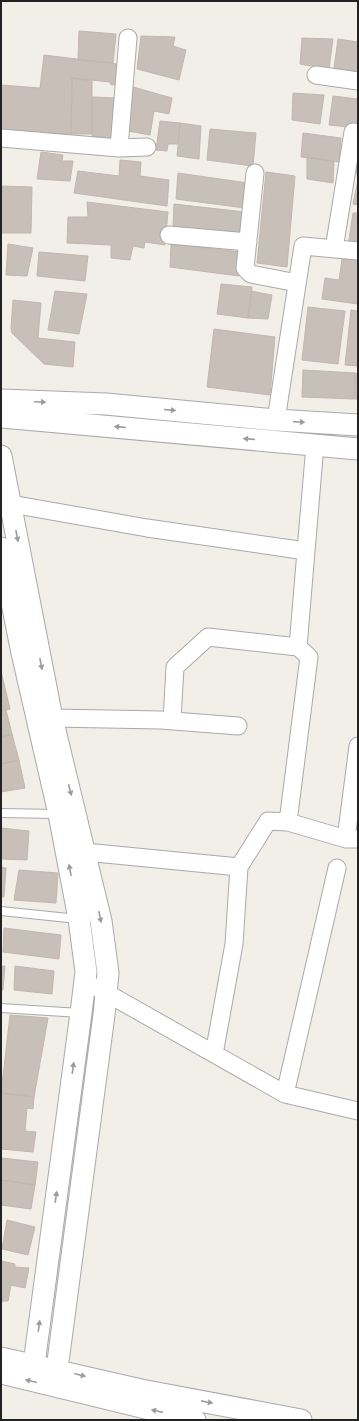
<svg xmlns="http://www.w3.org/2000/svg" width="359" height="1421" viewBox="0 0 359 1421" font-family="'PT Sans',sans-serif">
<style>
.building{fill:#c7bfb8;stroke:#c4b6ab}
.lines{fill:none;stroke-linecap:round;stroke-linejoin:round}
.service-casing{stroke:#a9a9a9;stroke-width:10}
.minor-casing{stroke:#a9a9a9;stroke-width:19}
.tertiary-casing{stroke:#a9a9a9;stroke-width:23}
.service{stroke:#fff;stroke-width:8}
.minor{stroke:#fff;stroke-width:17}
.tertiary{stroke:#fff;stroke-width:21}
.oneway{fill:#9c9c9c}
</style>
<rect width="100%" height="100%" fill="#f2efe9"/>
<path class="building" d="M79 31 116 34 113 63 78 60Z
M141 36 175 37 173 46 186 50 179 80 137 69Z
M302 38 333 39 329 69 300 64Z
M338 39 358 42V71L334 68Z
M44 55 117 64V84L111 85 110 82 72 78 71 134 2 131 1 85 40 88Z
M72 78 92 81V134H71Z
M133 87 172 98 169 114 154 111 150 135 128 131 131 106 127 104Z
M293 93 324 95 320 124 292 120Z
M333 96 358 99V128L329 125Z
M92 97 118 98 116 138 92 137Z
M160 121 180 123 178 144H168L167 151 156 150Z
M180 123 201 126 199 159 177 156Z
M210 129 256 133 253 166 207 160Z
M303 133 341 138 339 162 301 157Z
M41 152 63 155 62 161H73L70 181 37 179Z
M307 157 334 161 333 183 307 179Z
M120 160 141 162 140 176 169 180 167 206 74 193 78 171 119 176Z
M355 163H358V205L353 204 358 180Z
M266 172 295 176 287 267 257 263Z
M178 173 248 183 245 208 176 199Z
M1 186 32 187 31 233H1Z
M87 202 168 212 165 245 145 242 144 248 133 246 130 260 111 258V245L67 243 68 217H88Z
M174 204 245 212 242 236 173 227Z
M353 213H358V247L348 246Z
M8 244 33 248 27 276 6 275Z
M171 244 241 252 239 276 170 267Z
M39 252 88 256 85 281 37 276Z
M342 259 358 261V304L322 299 325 278 339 280Z
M221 284 252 287 248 318 217 314Z
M55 291 87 294 79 334 48 330Z
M251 291 272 295 268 319 248 318Z
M13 300 41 303 38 338 75 342 73 367 44 364 12 333 11 328Z
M308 307 345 311 338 364 302 360Z
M351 310 358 311V366L345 365Z
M214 329 275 337 270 395 207 387Z
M303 370 355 373 354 399 302 397Z
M355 373 358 374V399H354Z
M1 671 10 709 1 711Z
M6 710 12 734 1 737V711Z
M12 734 19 760 1 764V737Z
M19 760 25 788 1 792V764Z
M1 828 29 831 27 860 1 859Z
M1 867 6 868 4 897H1Z
M19 870 58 873 56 903 14 900Z
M4 928 61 935 59 959 3 952Z
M1 966H5L3 990H1Z
M15 966 54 971 52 994 14 990Z
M10 1015 48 1018 34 1097 1 1093Z
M1 1093 34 1097 33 1109 27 1108 25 1131 36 1132 33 1152 1 1149Z
M1 1158 38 1162 35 1185 1 1180Z
M1 1180 35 1185 31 1209 1 1205Z
M7 1220 35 1227 28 1255 2 1249Z
M1 1261 15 1264V1267L29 1268 25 1288 11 1285 8 1301H2L1 1307Z"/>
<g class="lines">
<g class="service-casing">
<path id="service" d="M1 813 58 814
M1 911 78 919
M1 1008 80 1013"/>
</g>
<g class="minor-casing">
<path id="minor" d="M316 75 358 81
M1 138 119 148 147 147
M119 148 128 38
M255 173 245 268 251 274 297 283
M169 235 248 242
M334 249 353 132
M276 420 303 246 358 251
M11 504 147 528 306 551 315 445
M52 718 161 720 238 726
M172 720 175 667 208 637 298 647
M288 822 309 657 298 647 306 551
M346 839 358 746
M85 852 239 867 268 821 288 822 346 839H358
M96 987 285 1094 358 1111
M214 1054 234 944 239 867
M285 1094 337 868"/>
</g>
<g class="tertiary-casing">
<path id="tertiary" d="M1 400 106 404 276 420 358 425
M2 417 358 449
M1 456 52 718 101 921 108 973 104 1015 57 1369
M1 548 22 653 59 814 79 919 86 972 81 1013 34 1364
M1 1358 141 1390 301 1420
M1 1373 195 1420"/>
</g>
<use href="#service" class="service"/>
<use href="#minor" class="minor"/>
<use href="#tertiary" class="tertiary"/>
</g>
<defs><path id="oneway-solid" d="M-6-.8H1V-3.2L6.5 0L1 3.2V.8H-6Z"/></defs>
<g class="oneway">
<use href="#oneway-solid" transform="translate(40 402) rotate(2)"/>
<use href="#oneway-solid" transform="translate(170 410) rotate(5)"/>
<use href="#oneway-solid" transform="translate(299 422) rotate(3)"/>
<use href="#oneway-solid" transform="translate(120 427) rotate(-175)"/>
<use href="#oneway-solid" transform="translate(249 439) rotate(-175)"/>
<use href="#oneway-solid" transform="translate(17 536) rotate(79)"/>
<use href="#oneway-solid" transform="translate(41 664) rotate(79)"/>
<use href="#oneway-solid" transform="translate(70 790) rotate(76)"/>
<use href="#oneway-solid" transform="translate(70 870) rotate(-101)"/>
<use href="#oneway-solid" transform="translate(100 917) rotate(78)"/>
<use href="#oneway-solid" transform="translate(73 1068) rotate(-82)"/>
<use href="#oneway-solid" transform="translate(56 1197) rotate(-82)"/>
<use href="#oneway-solid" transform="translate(39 1326) rotate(-82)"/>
<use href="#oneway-solid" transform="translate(80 1375) rotate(14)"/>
<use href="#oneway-solid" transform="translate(31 1381) rotate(-166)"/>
<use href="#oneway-solid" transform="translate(207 1402) rotate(11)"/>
<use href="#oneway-solid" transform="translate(157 1411) rotate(-167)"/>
</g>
<rect width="359" height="1421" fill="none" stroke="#222222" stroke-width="4"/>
</svg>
